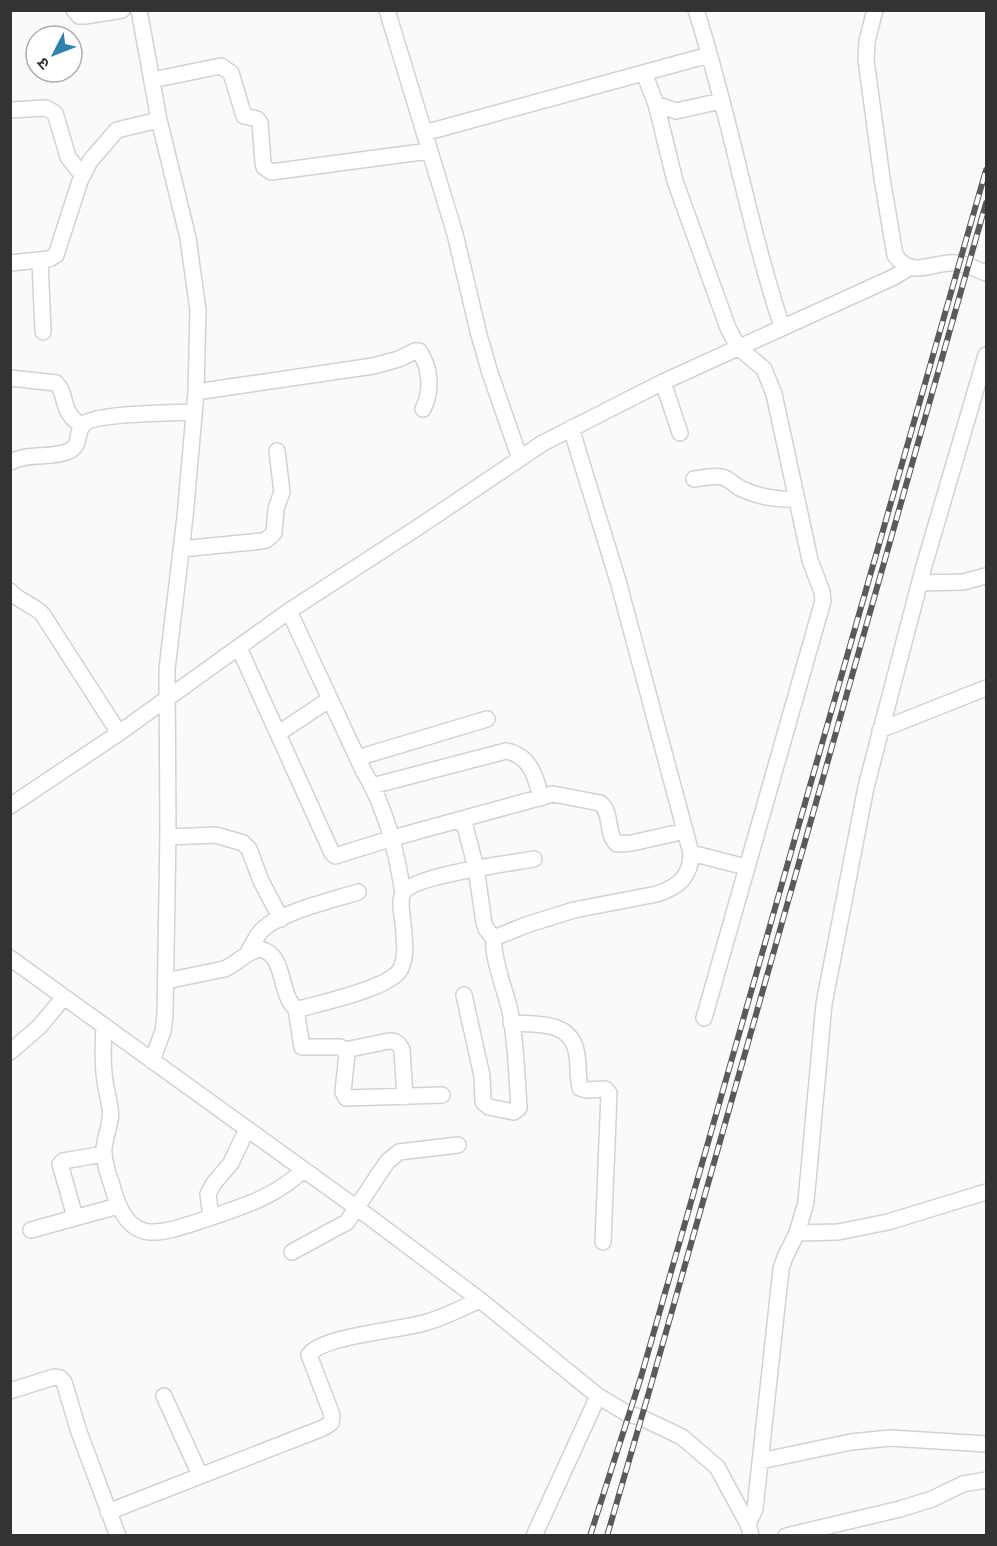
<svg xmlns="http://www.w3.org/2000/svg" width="997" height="1546" viewBox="0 0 997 1546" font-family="'Fira Sans','Noto Sans Devanagari',sans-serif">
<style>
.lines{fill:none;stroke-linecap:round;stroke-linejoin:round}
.minor-casing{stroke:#d2d2d3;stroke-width:18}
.minor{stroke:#fff;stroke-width:15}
.rail-casing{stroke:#5a5a5a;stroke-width:6}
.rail{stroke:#fff;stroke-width:4;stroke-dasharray:11;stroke-linecap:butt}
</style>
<rect width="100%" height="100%" fill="#fafafb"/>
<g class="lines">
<g class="minor-casing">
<path id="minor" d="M74 10 79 16H85L122 10
M139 10 159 120 188 238 198 310 196 392 185 517 167 669 168 831 165 1015 163 1031 152 1061
M387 10 455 234 479 335 490 373 520 459
M696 10C730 115 748 224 782 327
M875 10 867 41 866 60 882 178 895 255C910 277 927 265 949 263 961 261 975 269 986 273
M644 73 656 104 675 181 728 328 738 347 764 369 774 394 810 560 822 592 823 601 704 1018
M152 80 221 66 231 73 244 116 257 119 260 123 263 162 264 167 271 172 429 151
M656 104 676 111 721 101
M10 110 46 108 55 113 68 157 82 175
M424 133 709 55
M40 260 43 332
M10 263 49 259 56 255 80 181 90 161 117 130 159 120
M10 378 56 383C69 396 58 410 82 426
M663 382 680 433
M196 392 373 366 399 359 415 351H419C431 368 432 391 423 409
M10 462C29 452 52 459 69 451 82 445 75 432 84 424 94 413 175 413 194 412
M694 479C703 478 713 475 722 477 730 479 735 486 742 489 759 497 778 500 797 499
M181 549 262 541 266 540 274 533 276 509 282 492 277 451
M920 583 963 582 986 576
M10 591C20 603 34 604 43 615L119 733
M289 611 363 770C386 808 396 849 403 893
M239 648 332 853 335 856 393 838 553 794 600 803C613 813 605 833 617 844L632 843 685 831
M880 730 986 688
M279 733 330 699
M357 758 487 719
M372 786 506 751C530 755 536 777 541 798
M10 806 119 733 289 611 420 526 543 443 663 382 894 277 910 267
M457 821 465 826 476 868 484 923 486 929 494 938
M168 837 216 835 243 843 249 849 261 881 281 919
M691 853 746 867
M248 953C252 945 257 935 263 929 281 912 333 900 358 892
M10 958 368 1216 480 1300 598 1396 628 1414 640 1417 682 1437 717 1467 748 1524 751 1536
M166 981 224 969C237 964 245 952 260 949 287 955 278 994 296 1009L303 1008C325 1002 389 988 400 970 406 959 405 946 404 934 404 923 398 903 403 893 413 875 512 863 534 859
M464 995 482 1076 483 1102 489 1107 514 1112 519 1108C517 1075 516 1042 510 1011 506 993 491 954 494 938L526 925 574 910 657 894C678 887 691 877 691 853L618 581 571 428
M296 1009 302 1047H340L347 1053 343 1092 346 1098 442 1095
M511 1023C535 1025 569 1020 576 1050 579 1062 577 1075 580 1088L586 1090 605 1089 609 1093 603 1242
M104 1026C103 1044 102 1063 105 1081 106 1090 109 1099 110 1108 113 1123 103 1138 104 1153 104 1165 110 1178 113 1189 129 1248 160 1234 206 1219 241 1207 276 1197 303 1170
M345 1050 389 1041C396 1041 399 1043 402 1050L405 1097
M10 1052 39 1027 64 997
M75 1217 60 1164 63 1161 104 1154
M211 1217 208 1194 214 1183 231 1163 247 1129
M31 1230 118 1206
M797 1233 838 1232 888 1222 986 1192
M292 1252 347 1222 387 1162 399 1152 458 1145
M10 1391 54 1377 60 1378 64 1382 79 1432 118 1536
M164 1396 200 1475
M760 1461 851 1442 890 1438 986 1444
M108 1512 323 1428 331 1423 332 1415 309 1355C321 1336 400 1330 424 1323 443 1318 462 1308 480 1300
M748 1524 755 1509 781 1269 785 1257 797 1233 806 1202 824 1004 866 787 924 566 986 355
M534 1536 598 1396
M786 1536 900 1509 932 1499 963 1484 986 1480"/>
</g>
<use href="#minor" class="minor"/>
<g class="rail-casing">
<path id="rail" d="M590 1536 641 1377 986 170
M607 1536 651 1385 986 203"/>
</g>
<use href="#rail" class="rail"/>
</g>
<rect width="997" height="1546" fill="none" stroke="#333333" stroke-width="24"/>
<g transform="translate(54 54) rotate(228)"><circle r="28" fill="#ffffff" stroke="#adadad" stroke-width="1.5"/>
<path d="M0-4.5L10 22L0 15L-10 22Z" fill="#2d82b2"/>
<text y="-9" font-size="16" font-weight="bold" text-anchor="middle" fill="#333333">उ</text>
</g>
</svg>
